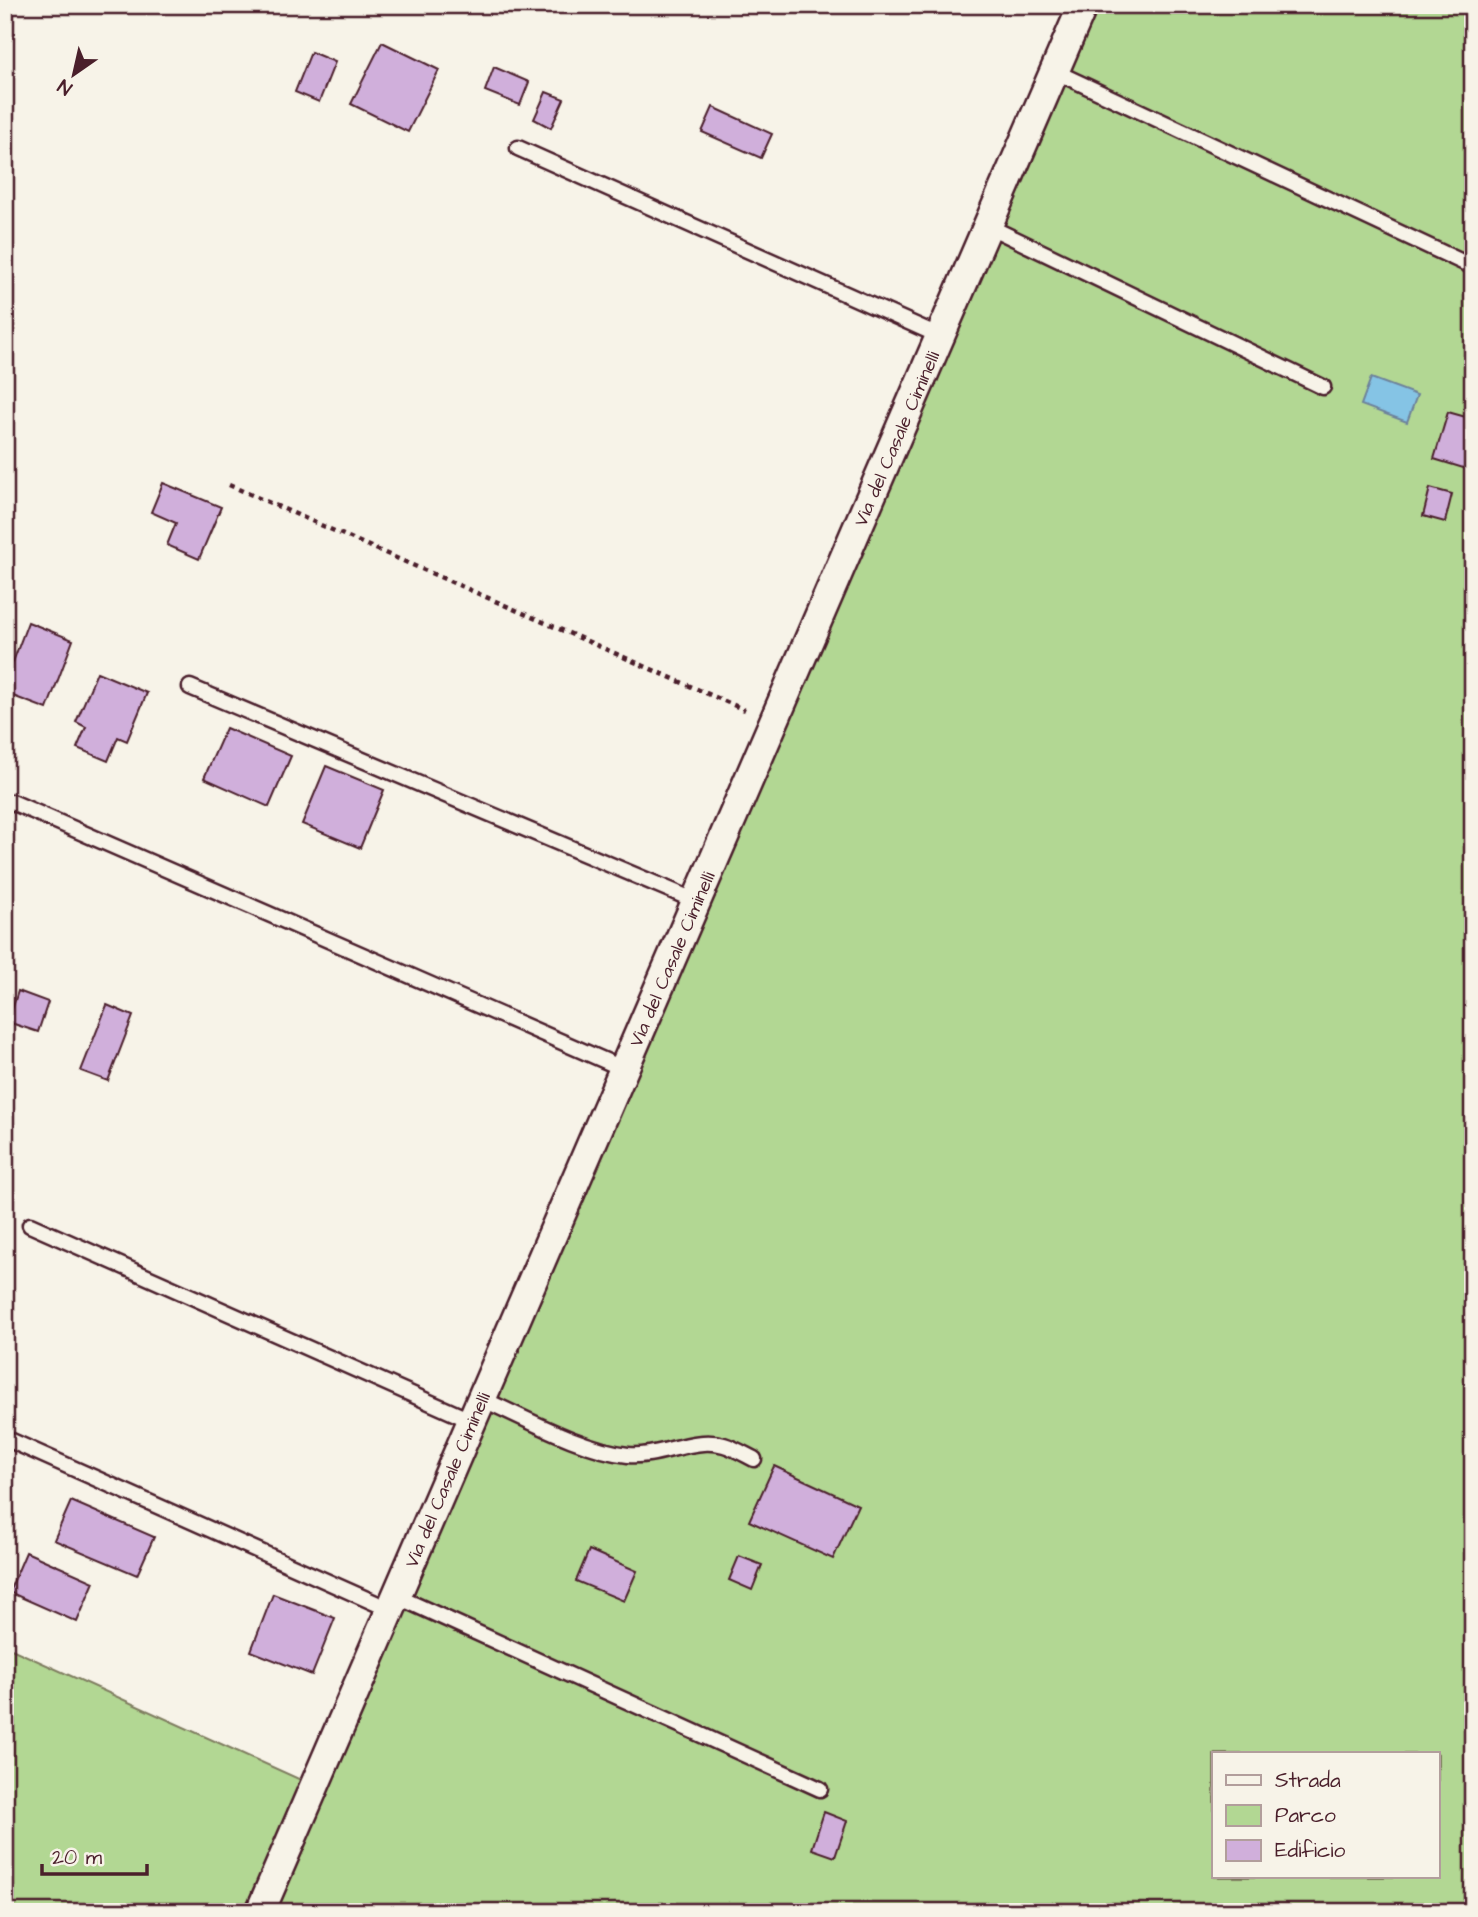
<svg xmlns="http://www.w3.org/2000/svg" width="1478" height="1917" viewBox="0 0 1478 1917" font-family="'Architects Daughter',sans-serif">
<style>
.green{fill:#b2d793;stroke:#7e7b5f;stroke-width:2;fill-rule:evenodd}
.water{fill:#85c4e5;stroke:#6d829b;stroke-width:2}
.building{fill:#d0afdb;stroke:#4a1f2b;stroke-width:2}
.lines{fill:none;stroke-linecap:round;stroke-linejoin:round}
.lane-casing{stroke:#4a1f2b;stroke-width:19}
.street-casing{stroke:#4a1f2b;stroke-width:33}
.path{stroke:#4a1f2b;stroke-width:4.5;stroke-dasharray:5 5;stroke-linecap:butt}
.lane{stroke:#f7f3e8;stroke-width:14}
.street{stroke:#f7f3e8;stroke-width:28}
.labels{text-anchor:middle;stroke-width:5;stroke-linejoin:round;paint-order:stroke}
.street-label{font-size:19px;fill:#4a1f2b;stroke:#f7f3e8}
</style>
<rect width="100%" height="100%" fill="#f7f3e8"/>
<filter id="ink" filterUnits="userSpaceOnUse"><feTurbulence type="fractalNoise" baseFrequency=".0143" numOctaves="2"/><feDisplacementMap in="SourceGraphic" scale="14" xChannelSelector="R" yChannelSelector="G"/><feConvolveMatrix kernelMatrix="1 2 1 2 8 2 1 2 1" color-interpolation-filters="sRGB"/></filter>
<g filter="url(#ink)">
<path class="green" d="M1083 5H1473V1912H5V1646L314 1786ZM1214 1754H1438V1877H1214Z"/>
<path class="water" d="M1371 378 1417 395 1407 422 1361 405Z"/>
<path class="building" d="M382 42 439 70 408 132 351 104Z
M311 52 335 62 319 102 295 92Z
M494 67 529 82 520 105 485 91Z
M546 92 564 99 551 128 534 119Z
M713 107 772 134 761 158 702 132Z
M1448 412 1473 419V471L1434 459Z
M163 483 221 507 199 559 167 545 176 523 151 512Z
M1430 488 1452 494 1445 522 1423 516Z
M28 622 73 640 47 709 5 693V683Z
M97 672 147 693 127 741 118 737 108 761 77 748 86 727 76 722Z
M226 728 291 756 269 807 204 778Z
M326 766 384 790 360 848 302 824Z
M18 991 48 1002 38 1032 8 1022Z
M107 1005 133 1016 108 1081 81 1071Z
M774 1466 858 1505 833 1559 749 1521Z
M71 1501 154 1537 137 1575 54 1540Z
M589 1550 637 1571 624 1601 576 1581Z
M26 1552 94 1582 77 1622 9 1592Z
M739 1556 762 1565 752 1590 729 1580Z
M273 1594 335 1618 312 1675 251 1651Z
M824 1812 847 1821 835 1857 812 1849Z"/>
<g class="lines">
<g class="lane-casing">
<path id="lane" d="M1054 71 1473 267
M518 148 940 336
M988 226 1323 387
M190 687 696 901
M12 802 624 1069
M30 1225 472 1421
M482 1399C525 1418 582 1450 628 1455 660 1458 693 1436 724 1445 734 1448 744 1454 754 1459
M5 1438 391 1610
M396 1596 820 1789"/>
</g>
<g class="street-casing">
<g id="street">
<path id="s1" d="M260 1912 1083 5"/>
</g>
</g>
<path class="path" d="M229 485 745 710"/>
<use href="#lane" class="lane"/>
<use href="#street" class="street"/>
</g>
</g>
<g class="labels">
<g class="street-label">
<text dy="7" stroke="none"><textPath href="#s1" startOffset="1605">Via del Casale Ciminelli</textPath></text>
<text dy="7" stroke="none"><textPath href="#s1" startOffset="1038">Via del Casale Ciminelli</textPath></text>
<text dy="7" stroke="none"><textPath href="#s1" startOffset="471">Via del Casale Ciminelli</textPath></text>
</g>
</g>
<rect width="1478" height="1917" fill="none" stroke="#f7f3e8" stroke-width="28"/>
<rect x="14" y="14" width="1450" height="1889" fill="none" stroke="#4a1f2b" stroke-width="2.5" filter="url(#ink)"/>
<rect x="1212" y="1752" width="228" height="126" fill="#f7f3e8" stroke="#b29e9c" stroke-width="2"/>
<rect x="1226" y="1775" width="35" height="10" fill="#f7f3e8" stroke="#b29e9c" stroke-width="2"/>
<text x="1275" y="1787" font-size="21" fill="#4a1f2b">Strada</text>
<rect x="1226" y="1805" width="35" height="21" fill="#b2d793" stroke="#b29e9c" stroke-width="2"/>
<text x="1275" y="1822" font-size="21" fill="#4a1f2b">Parco</text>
<rect x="1226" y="1840" width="35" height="21" fill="#d0afdb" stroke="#b29e9c" stroke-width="2"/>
<text x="1275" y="1857" font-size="21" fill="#4a1f2b">Edificio</text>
<g transform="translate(74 74) rotate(214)" stroke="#f7f3e8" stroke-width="5" paint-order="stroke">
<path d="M0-5L12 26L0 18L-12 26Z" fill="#4a1f2b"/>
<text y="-10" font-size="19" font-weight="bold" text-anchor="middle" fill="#4a1f2b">N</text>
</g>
<path d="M42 1864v10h105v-10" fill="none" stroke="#4a1f2b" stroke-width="3.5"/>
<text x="52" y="1864" font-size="21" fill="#4a1f2b" stroke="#f7f3e8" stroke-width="5" paint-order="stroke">20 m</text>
</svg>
